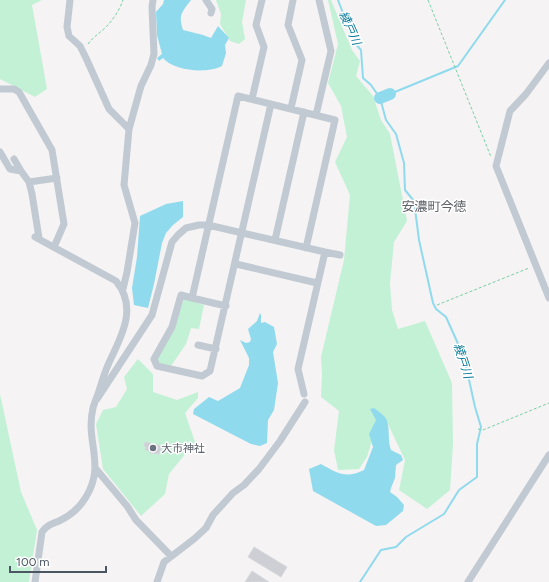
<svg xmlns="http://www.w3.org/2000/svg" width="549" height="582" viewBox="0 0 549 582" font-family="Figtree,'Noto Sans JP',sans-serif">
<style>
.green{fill:#c3f1d5}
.water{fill:#90daee}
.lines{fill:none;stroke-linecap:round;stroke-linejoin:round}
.stream{stroke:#90daee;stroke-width:2}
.river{stroke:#90daee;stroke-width:12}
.building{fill:#cdcfd5;stroke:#d7d9de}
.path{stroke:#7ad0a6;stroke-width:1;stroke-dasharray:3 2;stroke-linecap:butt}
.minor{stroke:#c1cad2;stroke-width:7}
.worship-dot{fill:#6b7280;stroke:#fff;stroke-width:1.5}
.labels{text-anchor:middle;stroke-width:3;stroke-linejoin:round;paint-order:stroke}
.worship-label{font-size:11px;fill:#5b616d;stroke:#fff;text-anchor:start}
.water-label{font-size:12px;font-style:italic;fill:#0c7c9b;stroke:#fff}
.quarter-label{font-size:13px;fill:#5f6368;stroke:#fff}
</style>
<rect width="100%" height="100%" fill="#f5f3f3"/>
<path class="green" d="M0 0H42L32 5 47 89 35 97 0 79Z
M216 0H246L242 22 245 39 239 44 230 41 220 24 221 14Z
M328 0H331L352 50 360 61 356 76 373 96 381 120 390 134 407 221 394 242 390 283 392 310 398 329 425 321 452 383 453 444 450 490 427 509 399 490 405 460 387 422 377 424 367 457 359 469 338 470 334 450 339 411 321 397 322 375 321 357 344 260 350 195 335 162 347 137 341 106 328 83 338 44Z
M185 299 204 305 199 329 191 328 186 344 171 366 159 364 157 359 175 326 183 301Z
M138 359 153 374V392L177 400 198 392V398L185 413 195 442 169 474 165 494 141 516 103 469 96 424 103 410 116 407 127 389 124 377Z
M0 394 21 492 37 530 29 582H0Z"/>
<path class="water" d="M164 0H191C182 12 178 15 183 30L203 35 211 38 218 26 229 38 225 45 226 53 222 66C207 74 174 71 163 58L159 61 157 58 162 54 157 35 156 12 163 4Z
M183 201V217L173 225 166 233 162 243 154 284 148 308 134 305 132 288 137 257 140 216 166 204Z
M260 313 261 315V323L265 322 274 327 277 344 273 352 278 383 274 410 268 420 267 443 260 446 251 444 193 414 194 409 209 397 218 401 240 388 249 365V358L240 340 246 343 250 342 251 339 248 329 257 321Z
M374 408C378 411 382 414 385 417 391 425 387 440 391 450L401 455 403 460 396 465 395 478 391 488 390 492 397 497 404 505 403 511 386 525 376 526 313 491 309 469 321 464C337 473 346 479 364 470L373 447 369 434 376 420 370 409Z"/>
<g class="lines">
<path class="stream" d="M338 0 354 42 361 50 363 78 371 85 380 98 386 120 396 134 404 163 405 190 414 201 419 240 433 303 436 309 446 317 464 357 475 407 481 427 477 444V477L459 490 444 514 406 537 396 547 381 550 360 582
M390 94 458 66 505 0"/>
<path class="river" d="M380 98 390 94"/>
</g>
<path class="building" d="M145 442 162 446 159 454 150 453V451L145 450 146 447 144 446Z
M254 547 287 567 281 577 248 557Z
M252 571 269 582H245Z"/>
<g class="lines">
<path class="path" d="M428 0 491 157
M88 44C94 36 100 33 106 27 113 20 120 9 123 0
M437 305 529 268
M478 429 483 430 549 403"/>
<path class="minor" d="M70 0 67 27 69 36 80 46 86 58 109 109 129 129
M206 0 212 9 211 13
M549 63 526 94 510 111 496 166 549 298
M0 89H14L19 92 52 150 64 224 54 247
M252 99 264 47 256 25 262 0
M271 104 210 371 202 376 157 366 154 359 172 327 181 295 192 298 238 96 335 120 306 248
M291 108 302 60 288 25 293 0
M316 115 331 51 319 0
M0 152 10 169 21 171 29 182 32 194 39 238
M14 159 21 171
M29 182 57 178
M35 237 116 281C139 309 120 338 108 365 104 374 101 385 98 394 96 399 94 404 93 408 85 442 106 464 86 497 80 507 70 516 59 521 52 524 47 525 42 532L35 582
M275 240 304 112
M325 252 340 255
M236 264 317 283
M123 289 127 272 135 223 124 185 129 129 141 86 151 65 154 54 152 7 153 0
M192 298 226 306
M198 345 216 349
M97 399 152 315 172 242 178 235 186 228 199 225H208L325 252 298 369 304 394
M96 469 127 506 136 520 171 556
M157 582 164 562 194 539 206 528 213 515 233 493 244 485 259 469 280 441 305 402
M468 582 549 455"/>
</g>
<circle class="worship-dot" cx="153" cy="448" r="4"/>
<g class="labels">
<g class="worship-label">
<text x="161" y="452">大市神社</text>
</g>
<g class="water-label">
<text transform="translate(350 28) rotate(66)" y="4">綾戸川</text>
<text transform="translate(463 361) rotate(72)" y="4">綾戸川</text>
</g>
<g class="quarter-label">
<text x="434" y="211">安濃町今徳</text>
</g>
</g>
<path d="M10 566v6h96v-6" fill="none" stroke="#4a5661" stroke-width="2"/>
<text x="16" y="566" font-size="12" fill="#4a5661" stroke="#ffffff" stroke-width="3" paint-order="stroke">100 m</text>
</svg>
